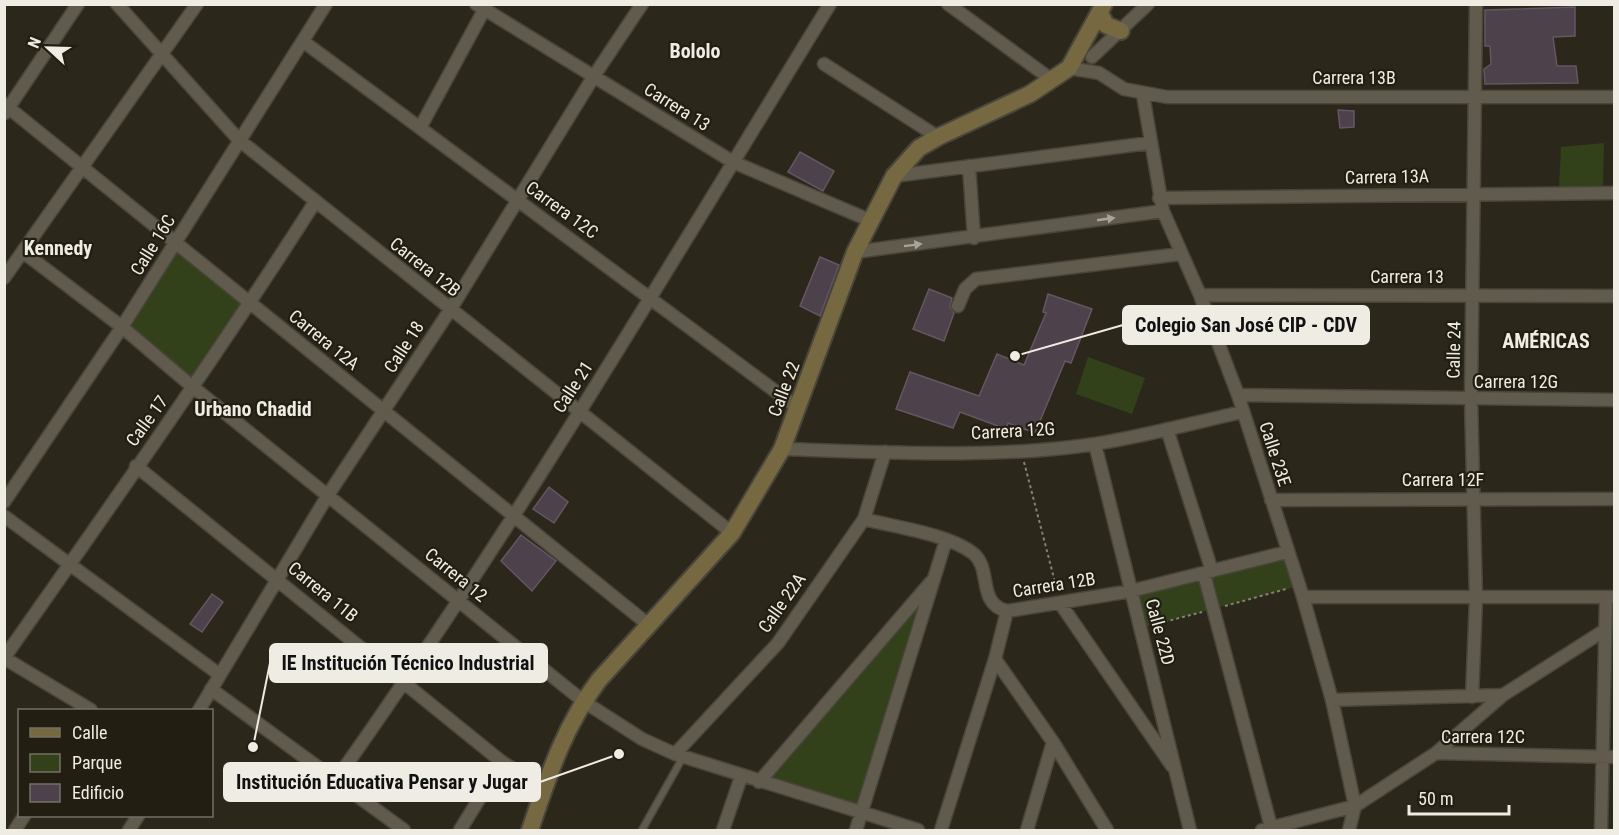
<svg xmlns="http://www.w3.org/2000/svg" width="1619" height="835" viewBox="0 0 1619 835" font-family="'Roboto Condensed',sans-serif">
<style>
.green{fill:#32411a}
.building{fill:#4d424b;stroke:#635761;stroke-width:1.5}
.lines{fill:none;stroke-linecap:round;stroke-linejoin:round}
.lane-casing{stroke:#49453b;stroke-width:9}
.street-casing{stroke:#49453b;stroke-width:15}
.secondary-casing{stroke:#49453b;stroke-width:20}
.path{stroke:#858176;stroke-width:2;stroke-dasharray:3 3;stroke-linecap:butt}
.lane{stroke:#605b4d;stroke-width:6}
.street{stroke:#605b4d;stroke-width:12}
.secondary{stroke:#766841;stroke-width:16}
.oneway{fill:#a8a498}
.labels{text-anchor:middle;stroke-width:4.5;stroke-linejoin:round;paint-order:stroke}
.street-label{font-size:18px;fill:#efece4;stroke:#221e12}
.neighbourhood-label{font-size:20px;font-weight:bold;fill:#efece4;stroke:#221e12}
.leader{fill:none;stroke:#efece4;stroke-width:2}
.callout-dot{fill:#efece4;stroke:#221e12;stroke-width:2}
.callout{fill:#efece4;stroke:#efece4;stroke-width:2}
.callout-label{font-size:20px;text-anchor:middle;font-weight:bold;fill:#111}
</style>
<rect width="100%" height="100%" fill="#2c271b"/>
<path class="green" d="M1604 143 1603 189 1559 187 1561 147Z
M176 243 250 303 194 388 122 327Z
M1088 357 1145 378 1132 414 1076 394Z
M1287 552 1298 586 1142 628 1131 591Z
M933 579 862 813 759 782Z"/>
<path class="building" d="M1575 7V36L1553 37 1557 66H1576L1578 83 1485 84 1484 69 1491 64 1490 46H1485V10Z
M1338 110 1354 111V127L1340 128Z
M800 152 834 171 823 191 788 172Z
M820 257 839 265 820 316 800 306Z
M929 289 952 298 950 307 954 313 944 341 913 329Z
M1048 294 1092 309 1071 363 1065 361 1035 433 1008 423 1006 429 960 412 953 428 896 409 910 372 979 396 997 354 1024 365 1046 313 1043 312Z
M549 487 568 502 554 523 533 509Z
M521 535 556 561 532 591 501 561Z
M212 594 223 602 202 632 190 624Z"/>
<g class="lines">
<g class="lane-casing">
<path id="lane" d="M642 830 683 757"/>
</g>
<g class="street-casing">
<path id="street" d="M117 4 239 140 732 533
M476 4 733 162 869 220
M948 4 1052 80
M304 42 798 408
M1092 57 1148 4
M824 64 938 137
M1069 68 1099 73 1124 89 1167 97H1614
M1143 95 1163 211 1200 295 1238 395 1303 597 1332 700 1355 806 1349 830
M4 104 650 626
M5 113 78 4
M420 128 484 10
M969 166 974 238
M894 176 1149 143
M1159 198 1614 193
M23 252 122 327 194 388 583 701 642 739 675 754 918 830
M855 252 1163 211
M4 278 197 4
M1200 295 1614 296
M958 306 965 289 976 279 1180 254
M1238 395 1614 400
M1167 429 1212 571
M1095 444 1190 830
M782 449C883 452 996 459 1095 444 1145 436 1193 423 1242 412
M136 466 502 762 544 788
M1271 500 1614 499
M4 502 122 327 326 4
M4 516 220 675
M864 519C894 527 950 534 974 554 992 570 977 604 1007 611L1131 591 1287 552
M1204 574 1271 827
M1303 597H1614
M1060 603 1172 766
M4 658C110 507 216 357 315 202
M4 658 91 710
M995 659 1053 742 1107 830
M211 689 404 830
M1472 697 1476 599 1471 399 1476 4
M1332 700 1503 695
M199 710 328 495 450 310 594 76 642 4
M1436 753 1614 757
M675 754 778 643 864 519 885 452
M335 781C513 531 669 266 830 4
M759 782 931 582
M15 830 24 816
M129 830 138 816
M460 830 502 762
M723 830 741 777
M856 830 946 540
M941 830 995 659 1007 611
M1027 830 1053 742
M1262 830 1355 806 1436 753 1503 695 1605 630
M1601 830 1606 599"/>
</g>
<g class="secondary-casing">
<path id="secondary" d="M1100 13 1106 25 1121 31
M530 830C548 777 564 726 599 680L732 533 782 449 855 252 894 176 919 148 938 137 1030 94 1069 68 1104 4"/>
</g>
<path class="path" d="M1024 462 1057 590
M1225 606 1286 589
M1153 625 1202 612"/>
<use href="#lane" class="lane"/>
<use href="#street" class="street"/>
<use href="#secondary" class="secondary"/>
</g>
<defs><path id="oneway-solid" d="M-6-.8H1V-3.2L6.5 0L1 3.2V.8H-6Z" transform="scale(1.5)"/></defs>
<g class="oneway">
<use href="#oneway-solid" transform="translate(1106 219) rotate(-8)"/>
<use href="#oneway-solid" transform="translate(913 245) rotate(-7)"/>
</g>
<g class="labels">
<g class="street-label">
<text x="1354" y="84">Carrera 13B</text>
<text transform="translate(677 107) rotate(32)" y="6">Carrera 13</text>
<text transform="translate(1387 177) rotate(-1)" y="6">Carrera 13A</text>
<text transform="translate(562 210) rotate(36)" y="6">Carrera 12C</text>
<text transform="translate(153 245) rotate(-58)" y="6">Calle 16C</text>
<text transform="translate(425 267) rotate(38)" y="6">Carrera 12B</text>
<text x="1407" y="283">Carrera 13</text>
<text transform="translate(324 340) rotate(39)" y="6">Carrera 12A</text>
<text transform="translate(404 347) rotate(-57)" y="6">Calle 18</text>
<text transform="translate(1454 350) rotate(-89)" y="6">Calle 24</text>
<text x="1516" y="388">Carrera 12G</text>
<text transform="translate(573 387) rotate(-57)" y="6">Calle 21</text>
<text transform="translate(784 389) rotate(-69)" y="6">Calle 22</text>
<text transform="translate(147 421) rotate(-54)" y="6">Calle 17</text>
<text transform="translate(1013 431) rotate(-3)" y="6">Carrera 12G</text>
<text transform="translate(1275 454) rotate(72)" y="6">Calle 23E</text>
<text x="1443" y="486">Carrera 12F</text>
<text transform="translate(456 575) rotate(39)" y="6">Carrera 12</text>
<text transform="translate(1054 585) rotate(-9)" y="6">Carrera 12B</text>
<text transform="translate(323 592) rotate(39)" y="6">Carrera 11B</text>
<text transform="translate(782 603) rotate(-55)" y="6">Calle 22A</text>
<text transform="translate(1160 632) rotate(75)" y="6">Calle 22D</text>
<text x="1483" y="743">Carrera 12C</text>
</g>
<g class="neighbourhood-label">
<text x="695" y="58">Bololo</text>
<text x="58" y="255">Kennedy</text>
<text x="1546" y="348">AMÉRICAS</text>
<text x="253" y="416">Urbano Chadid</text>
</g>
</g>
<path class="leader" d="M1015 356L1123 325M253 747L270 663M619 754L540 782"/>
<g class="callout-dot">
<circle cx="1015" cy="356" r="6"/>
<circle cx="253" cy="747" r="6"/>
<circle cx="619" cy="754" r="6"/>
</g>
<g class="callout">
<rect x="1123" y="306" width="246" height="38" rx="6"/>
<rect x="270" y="644" width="277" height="38" rx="6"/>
<rect x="224" y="763" width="316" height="38" rx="6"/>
</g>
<g class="callout-label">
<text x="1246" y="332">Colegio San José CIP - CDV</text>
<text x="408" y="670">IE Institución Técnico Industrial</text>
<text x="382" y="789">Institución Educativa Pensar y Jugar</text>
</g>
<rect width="1619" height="835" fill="none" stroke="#efece4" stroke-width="12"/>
<rect x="18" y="709" width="195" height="108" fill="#221e12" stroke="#747066" stroke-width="1.5"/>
<rect x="30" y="728" width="30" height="9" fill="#766841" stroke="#747066" stroke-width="1.5"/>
<text x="72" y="739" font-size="18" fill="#efece4">Calle</text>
<rect x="30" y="754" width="30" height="18" fill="#32411a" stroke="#747066" stroke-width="1.5"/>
<text x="72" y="769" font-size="18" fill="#efece4">Parque</text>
<rect x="30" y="784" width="30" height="18" fill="#4d424b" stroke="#747066" stroke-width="1.5"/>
<text x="72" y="799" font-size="18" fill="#efece4">Edificio</text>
<g transform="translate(48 48) rotate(292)" stroke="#221e12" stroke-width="4.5" paint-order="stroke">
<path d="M0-4.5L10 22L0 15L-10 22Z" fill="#efece4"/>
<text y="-9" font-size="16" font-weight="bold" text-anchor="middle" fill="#efece4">N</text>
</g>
<path d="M1409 805v9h100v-9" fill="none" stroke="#efece4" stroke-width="3"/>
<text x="1418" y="805" font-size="18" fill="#efece4" stroke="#221e12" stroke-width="4.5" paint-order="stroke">50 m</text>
</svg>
